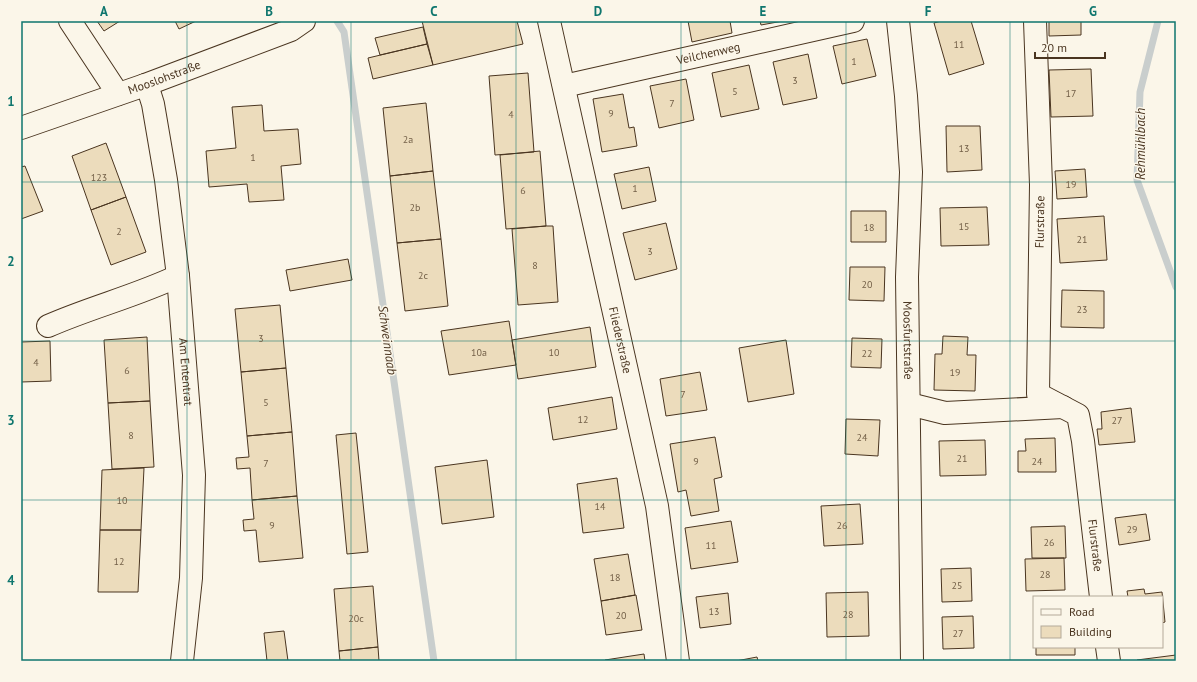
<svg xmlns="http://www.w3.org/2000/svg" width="1197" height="682" viewBox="0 0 1197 682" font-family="'PT Sans',sans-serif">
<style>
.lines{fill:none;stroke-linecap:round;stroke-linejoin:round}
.stream{stroke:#c9cecd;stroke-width:7}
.building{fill:#ecdcbc;stroke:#4a3520}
.minor-casing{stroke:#4a3520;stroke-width:24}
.minor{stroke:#fbf6e9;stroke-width:22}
.grid{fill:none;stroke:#0f766e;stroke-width:1;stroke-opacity:0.55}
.labels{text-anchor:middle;stroke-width:3;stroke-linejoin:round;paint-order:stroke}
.number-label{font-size:10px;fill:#725f47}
.street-label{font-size:12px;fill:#4a3520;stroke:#fbf6e9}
.water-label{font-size:13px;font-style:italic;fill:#4a3520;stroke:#fbf6e9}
.neatline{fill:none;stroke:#0f766e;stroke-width:1.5}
.grid-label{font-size:13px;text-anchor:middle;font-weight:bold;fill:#0f766e}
</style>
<rect width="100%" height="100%" fill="#fbf6e9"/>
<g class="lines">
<path class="stream" d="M337 21 344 32 434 661
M1158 21 1140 92 1137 180 1176 287"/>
</g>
<path class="building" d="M97 21H120L104 31Z
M175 21H196L179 29Z
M422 21H517L523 44 433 65Z
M688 21H730L732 33 692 42Z
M760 21H783L761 25Z
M941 21H971L984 64 949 75 934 23Z
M1049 21H1081V35L1049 36Z
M423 27 427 44 380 55 375 38Z
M867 39 876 76 842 84 833 46Z
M427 44 433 65 373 79 368 58Z
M808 54 817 98 783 105 773 62Z
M749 65 759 109 721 117 712 73Z
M1091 69 1093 116 1051 117 1049 70Z
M528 73 534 152 495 155 489 76Z
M686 79 694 120 659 128 650 86Z
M623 94 629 128 634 127 637 146 602 152 593 99Z
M426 103 433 171 390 176 383 108Z
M262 105 264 131 298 129 301 164 281 166 284 200 249 202 247 184 209 187 206 151 236 148 232 107Z
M946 126H980L982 170 947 172Z
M106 143 126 197 91 210 72 156Z
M540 151 546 226 506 229 500 155Z
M25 166 43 211 21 219V167Z
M649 167 656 201 622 209 614 174Z
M1085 169 1087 197 1057 199 1055 171Z
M433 171 441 239 397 243 390 176Z
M126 197 146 252 111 265 91 210Z
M987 207 989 245 941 246 940 208Z
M851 211H886V242H851Z
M1104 216 1107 260 1060 263 1057 219Z
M666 223 677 269 635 280 623 233Z
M546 226H553L558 302 518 305 512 229Z
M441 239 448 306 405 311 397 243Z
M348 259 352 280 290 291 286 270Z
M850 267H885L884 301 849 300Z
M1062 290 1104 291V328L1061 327Z
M280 305 286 368 241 372 235 309Z
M509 321 516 365 449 375 441 331Z
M590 327 596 367 518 379 512 340Z
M943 336 968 337 967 355H976L975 391 934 390 935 354H942Z
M147 337 150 401 108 403 104 340Z
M852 338 882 339 881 368 851 367Z
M786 340 794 394 748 402 739 348Z
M50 341 51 381 21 382V342Z
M286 368 292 432 247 436 241 372Z
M700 372 707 410 666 416 660 379Z
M612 397 617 429 553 440 548 408Z
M150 401 154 467 112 469 108 403Z
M1131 408 1135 442 1099 445 1097 429H1102L1101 412Z
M846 419 880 420 878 456 845 454Z
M292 432 297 496 252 500 250 468 237 469 236 458 249 457 247 436Z
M356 433 368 552 347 554 336 435Z
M715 437 722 477 714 479 719 511 691 516 686 490 678 492 670 444Z
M1055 438 1056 472H1018V451H1026L1025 439Z
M985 440 986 475 940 476 939 441Z
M487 460 494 517 442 524 435 467Z
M144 468 141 530H100L102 470Z
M617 478 624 528 583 533 577 484Z
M297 496 303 558 259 562 256 530 244 531 243 520 254 519 252 500Z
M860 504 863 544 824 546 821 506Z
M1146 514 1150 540 1119 545 1115 518Z
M731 521 738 562 691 569 685 528Z
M1065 526 1066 558H1032L1031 527Z
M100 530H141L138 592H98Z
M628 554 635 595 601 601 594 559Z
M1064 558 1065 590 1026 591 1025 559Z
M971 568 972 601 942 602 941 569Z
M373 586 378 647 339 651 334 589Z
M1144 589 1145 594 1162 592 1165 622 1162 623V597H1128L1127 591Z
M868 592 869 636 827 637 826 593Z
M728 593 731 624 700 628 696 597Z
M636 595 642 630 606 635 601 601Z
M973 616 974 648 943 649 942 617Z
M284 631 288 661H267L264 633Z
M378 647 379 661H340L339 651Z
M1036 647H1075V655H1036Z
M644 654 645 661H605V660Z
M1176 655V661H1137V660Z
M757 657 758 661H736Z"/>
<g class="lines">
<g class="minor-casing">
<g id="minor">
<path d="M70 21 118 94"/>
<path id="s1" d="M549 21 657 506 678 661"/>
<path id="s2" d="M898 21 906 96 911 172 907 277 912 661"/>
<path id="s3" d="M1035 21 1041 185 1038 394 1078 415 1083 441 1101 597"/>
<path id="s4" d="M145 85 148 88 153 104 166 180 178 276 194 475 191 578 182 661"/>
<path id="s5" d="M564 86 853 21"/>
<path id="s6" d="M21 128 145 85 291 30 304 21"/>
<path d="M48 326C91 307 136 296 178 276"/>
<path d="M909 404 945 413 1063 407"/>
<path d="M1107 647 1109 661"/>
</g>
</g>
<use href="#minor" class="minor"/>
</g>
<path class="grid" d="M187 21V661M351 21V661M516 21V661M681 21V661M846 21V661M1010 21V661M21 182H1176M21 341H1176M21 500H1176"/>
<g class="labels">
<g class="number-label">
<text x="959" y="48">11</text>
<text x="854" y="65">1</text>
<text x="795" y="84">3</text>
<text x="735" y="95">5</text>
<text x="1071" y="97">17</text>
<text x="672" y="107">7</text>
<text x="611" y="117">9</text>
<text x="511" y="118">4</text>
<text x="408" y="143">2a</text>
<text x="964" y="152">13</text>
<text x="253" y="161">1</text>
<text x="99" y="181">123</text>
<text x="1071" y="188">19</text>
<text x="635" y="192">1</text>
<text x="523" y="194">6</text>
<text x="415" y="211">2b</text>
<text x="964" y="230">15</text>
<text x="869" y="231">18</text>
<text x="119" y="235">2</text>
<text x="1082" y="243">21</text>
<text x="650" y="255">3</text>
<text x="535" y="269">8</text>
<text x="423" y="279">2c</text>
<text x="867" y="288">20</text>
<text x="1082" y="313">23</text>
<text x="261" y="342">3</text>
<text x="479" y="356">10a</text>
<text x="554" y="356">10</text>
<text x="867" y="357">22</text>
<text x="36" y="366">4</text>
<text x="127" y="374">6</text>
<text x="955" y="376">19</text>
<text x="683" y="398">7</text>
<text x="266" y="406">5</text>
<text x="583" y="423">12</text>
<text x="1117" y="424">27</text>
<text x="131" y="439">8</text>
<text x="862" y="441">24</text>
<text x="962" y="462">21</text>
<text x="696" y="465">9</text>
<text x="1037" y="465">24</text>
<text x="266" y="467">7</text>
<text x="122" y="504">10</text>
<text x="600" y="510">14</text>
<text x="272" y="529">9</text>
<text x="842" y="529">26</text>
<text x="1132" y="533">29</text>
<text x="1049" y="546">26</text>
<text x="711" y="549">11</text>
<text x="119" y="565">12</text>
<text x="1045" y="578">28</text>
<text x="615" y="581">18</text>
<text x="957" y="589">25</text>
<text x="714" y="615">13</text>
<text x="848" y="618">28</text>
<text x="621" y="619">20</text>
<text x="356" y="622">20c</text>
<text x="958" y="637">27</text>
</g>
<g class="street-label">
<text dy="4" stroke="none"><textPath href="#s5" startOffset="148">Veilchenweg</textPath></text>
<text dy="4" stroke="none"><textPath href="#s6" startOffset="152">Mooslohstraße</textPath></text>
<text transform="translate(1040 222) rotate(-89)" y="4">Flurstraße</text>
<text dy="4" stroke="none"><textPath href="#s1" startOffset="327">Fliederstraße</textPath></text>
<text dy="4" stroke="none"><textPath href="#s2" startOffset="320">Moosfurtstraße</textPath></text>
<text dy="4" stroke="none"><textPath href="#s4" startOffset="291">Am Ententrat</textPath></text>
<text dy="4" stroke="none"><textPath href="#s3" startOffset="550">Flurstraße</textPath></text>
</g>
<g class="water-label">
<text transform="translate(1140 144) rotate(-90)" y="5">Rehmühlbach</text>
<text transform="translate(388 340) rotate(82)" y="5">Schweinnaab</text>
</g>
</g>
<rect width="1197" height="682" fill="none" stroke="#fbf6e9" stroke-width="44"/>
<rect x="1033" y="596" width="130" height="52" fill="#fbf6e9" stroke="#b4a999"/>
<rect x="1041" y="609" width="20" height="6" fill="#fbf6e9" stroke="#b4a999"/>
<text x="1069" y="616" font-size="12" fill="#4a3520">Road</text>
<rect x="1041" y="626" width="20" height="12" fill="#ecdcbc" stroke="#b4a999"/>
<text x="1069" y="636" font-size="12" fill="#4a3520">Building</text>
<path d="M1035 52v6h70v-6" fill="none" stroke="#4a3520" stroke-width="2"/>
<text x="1041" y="52" font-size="12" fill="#4a3520" stroke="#fbf6e9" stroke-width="3" paint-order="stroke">20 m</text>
<rect x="22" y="22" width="1153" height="638" class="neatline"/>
<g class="grid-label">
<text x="104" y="16">A</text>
<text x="269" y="16">B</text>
<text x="434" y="16">C</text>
<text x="598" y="16">D</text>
<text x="763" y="16">E</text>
<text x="928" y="16">F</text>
<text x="1093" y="16">G</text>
<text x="11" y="106">1</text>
<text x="11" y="266">2</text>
<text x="11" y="425">3</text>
<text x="11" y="585">4</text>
</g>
</svg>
